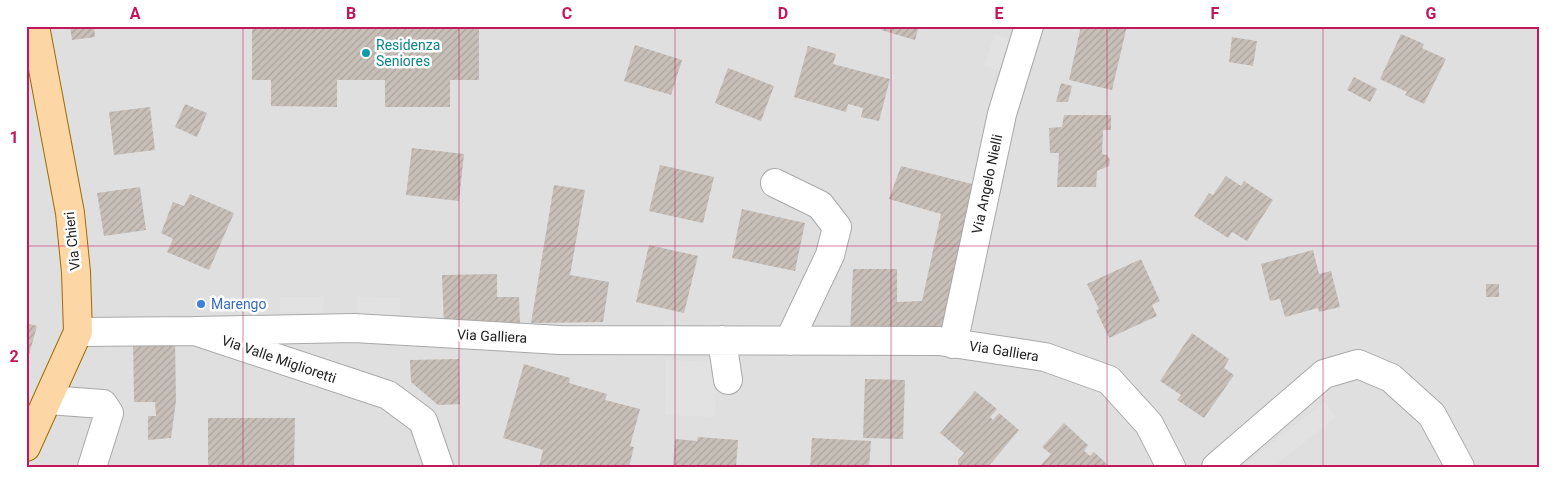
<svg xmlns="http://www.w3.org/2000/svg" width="1566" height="493" viewBox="0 0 1566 493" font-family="Roboto,sans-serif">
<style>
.residential{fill:#e0dfdf}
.parking{fill:#e2e2e2}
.building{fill:url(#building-hatch)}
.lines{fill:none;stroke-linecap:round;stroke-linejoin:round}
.minor-casing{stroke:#a9a9a9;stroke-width:30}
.major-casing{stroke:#a06b00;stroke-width:30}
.minor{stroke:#fff;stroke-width:28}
.major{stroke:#fcd6a4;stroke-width:28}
.grid{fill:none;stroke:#c2185b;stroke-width:1;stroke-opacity:0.55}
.culture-dot{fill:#0f9aa8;stroke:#fff;stroke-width:2}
.shop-dot{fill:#3f7fe0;stroke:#fff;stroke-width:2}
.labels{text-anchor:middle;stroke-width:5;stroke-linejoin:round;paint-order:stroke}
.culture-label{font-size:14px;fill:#0d838f;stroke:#fff;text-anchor:start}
.street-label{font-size:14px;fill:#222;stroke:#fff}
.shop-label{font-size:14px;fill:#366cbe;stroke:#fff;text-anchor:start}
.neatline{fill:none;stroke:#c2185b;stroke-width:2}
.grid-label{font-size:16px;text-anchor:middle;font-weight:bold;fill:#c2185b}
</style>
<defs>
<pattern id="building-hatch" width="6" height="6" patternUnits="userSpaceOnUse" patternTransform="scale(1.25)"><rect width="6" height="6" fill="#c7bfb8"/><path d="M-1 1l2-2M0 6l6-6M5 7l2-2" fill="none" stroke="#aba49e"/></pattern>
</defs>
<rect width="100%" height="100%" fill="#f2efe9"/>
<path class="residential" d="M26 26H1540V467H26Z"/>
<path class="parking" d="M995 34 1012 40 1002 72 984 66Z
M280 297H324L323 313 280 312Z
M357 297 400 298V315L357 314Z
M666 360 717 362 715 417 665 415Z
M1324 402 1336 417 1273 467H1242Z"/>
<path class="building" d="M70 26H94L95 37 72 40Z
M252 26H479V80H450V107H385V80H337V107L271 106V80H252Z
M882 26H919L915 40 881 30Z
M1081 26H1127L1112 90 1069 80Z
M1401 34 1424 44 1422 48 1446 59 1424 104 1405 95 1407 92 1380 79Z
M1232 37 1257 41 1253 66 1229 62Z
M635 45 682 60 671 95 624 81Z
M808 46 836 54 833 64 890 79 879 121 861 117 863 108 848 104 846 112 794 97Z
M728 68 774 86 761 121 715 103Z
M1354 77 1377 89 1370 102 1347 90Z
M1061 83 1072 86 1068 102H1056Z
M185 104 207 113 197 137 175 127Z
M150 107 155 150 114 155 109 112Z
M1064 115H1111V130H1103L1102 154 1107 155 1110 160 1109 166 1097 171 1096 187H1057L1059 153H1050L1049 128 1062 127Z
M412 148 464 154 459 201 406 195Z
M660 165 714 177 703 223 649 211Z
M901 166 980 186 947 333 850 331 853 269H897V302L922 301 941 214 889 199Z
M1226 176 1241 186 1244 181 1273 200 1247 241 1232 232 1228 238 1194 216 1209 193 1213 195Z
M554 185 585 190 570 275 609 282 603 322 531 323Z
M140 187 146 230 104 236 97 193Z
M190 194 234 213 209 270 167 252 173 239 161 233 173 202 184 206Z
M742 209 805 223 795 271 732 258Z
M649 245 698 256 684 313 636 302Z
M1313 250 1319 274 1331 271 1340 307 1319 312 1318 308 1285 317 1280 299 1270 301 1261 264Z
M1141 259 1160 301 1152 305 1157 316 1109 338 1096 310 1099 309 1087 284Z
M497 274V297H519L520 324 444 326 442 275Z
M1486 284H1499V297H1486Z
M26 323 37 326 27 362H26Z
M1192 333 1229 359 1224 368 1234 375 1204 418 1177 400 1181 395 1160 381Z
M133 337H175L176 401 171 438 148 440V416H156L155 402H134Z
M459 359 460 404 438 405 411 382 410 360Z
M524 364 570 378 569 383 607 394 605 400 640 409 630 446 634 447 629 467H539L543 450 503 438Z
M865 379 905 380 903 439 863 438Z
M975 391 997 409 990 417 993 420 999 413 1019 430 988 467H958V460L964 453 940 433Z
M208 418H295L294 467H208Z
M1064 423 1088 445 1084 451 1090 456 1094 452 1110 467H1039L1051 454 1042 447Z
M698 437 738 440 736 467H673L675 439 697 441Z
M812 438 871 441 869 467H810Z"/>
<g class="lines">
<g class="minor-casing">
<path id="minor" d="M775 183 820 205 837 227 830 255 789 341
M195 331 354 328 560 340 939 341 1045 357 1109 380 1149 424 1171 467
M78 332 195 331 388 395 423 421 439 467
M722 340 728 380
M953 344 1002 114 1029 26
M48 400 103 404 109 413 92 467
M1216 467 1324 374 1358 364 1391 378 1432 415 1460 467"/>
</g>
<g class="major-casing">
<path id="major" d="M26 447 78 332 76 272 70 213 35 26"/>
</g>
<use href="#minor" class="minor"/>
<use href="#major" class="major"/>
</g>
<path class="grid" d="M243 26V467M459 26V467M675 26V467M891 26V467M1107 26V467M1323 26V467M26 246H1540"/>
<circle class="culture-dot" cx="366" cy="53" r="5"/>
<circle class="shop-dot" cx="201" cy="304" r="5"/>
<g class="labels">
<g class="culture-label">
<text x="376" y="50">Residenza<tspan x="376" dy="16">Seniores</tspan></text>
</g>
<g class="street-label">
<text transform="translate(987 184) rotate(-78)" y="5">Via Angelo Nielli</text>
<text transform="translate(72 241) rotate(-96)" y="5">Via Chieri</text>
<text transform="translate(492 336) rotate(3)" y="5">Via Galliera</text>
<text transform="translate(1004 351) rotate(9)" y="5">Via Galliera</text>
<text transform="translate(279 359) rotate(19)" y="5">Via Valle Miglioretti</text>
</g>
<g class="shop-label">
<text x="211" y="309">Marengo</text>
</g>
</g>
<rect width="1566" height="493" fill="none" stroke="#ffffff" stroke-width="55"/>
<rect x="28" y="28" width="1510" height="438" class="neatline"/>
<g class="grid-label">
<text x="135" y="19">A</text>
<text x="351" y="19">B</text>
<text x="567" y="19">C</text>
<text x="783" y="19">D</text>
<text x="999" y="19">E</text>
<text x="1215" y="19">F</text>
<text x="1431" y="19">G</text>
<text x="14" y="143">1</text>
<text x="14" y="362">2</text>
</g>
</svg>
